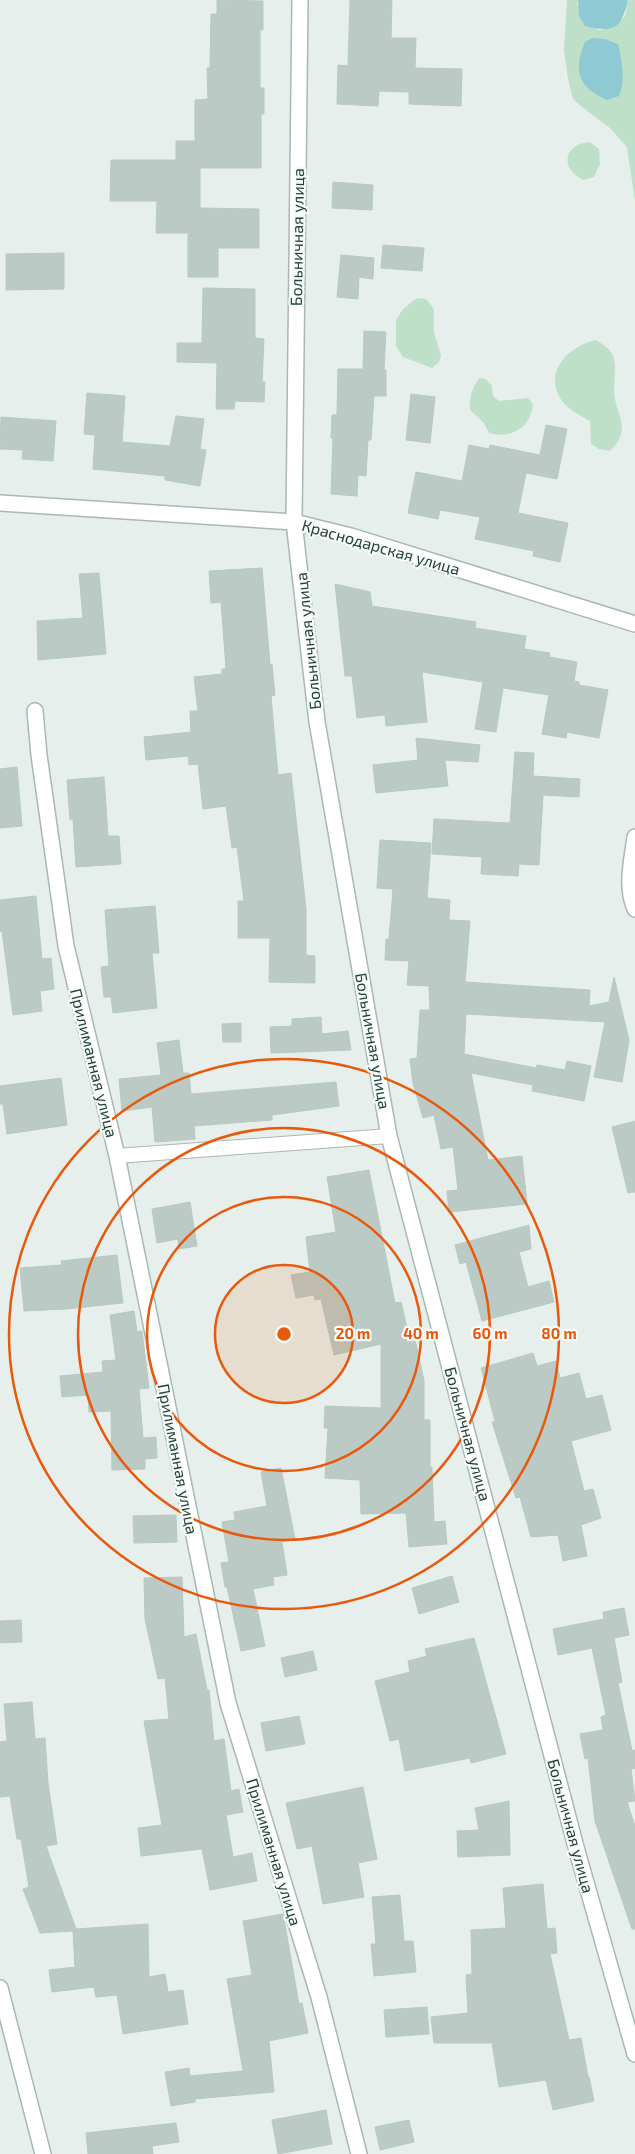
<svg xmlns="http://www.w3.org/2000/svg" width="635" height="2154" viewBox="0 0 635 2154" font-family="'Exo 2',sans-serif">
<style>
.green{fill:#bfe0c8}
.water{fill:#8ec9d4}
.building{fill:#bbcac4;stroke:#b8c9c2}
.lines{fill:none;stroke-linecap:round;stroke-linejoin:round}
.service-casing{stroke:#a8b8b2;stroke-width:16}
.minor-casing{stroke:#a8b8b2;stroke-width:18}
.tertiary-casing{stroke:#a8b8b2;stroke-width:18}
.service{stroke:#fff;stroke-width:14}
.minor{stroke:#fff;stroke-width:15}
.tertiary{stroke:#fff;stroke-width:15}
.ring{fill:none;stroke:#e8590c;stroke-width:2.5}
.labels{text-anchor:middle;stroke-width:4.5;stroke-linejoin:round;paint-order:stroke}
.street-label{font-size:16px;fill:#24423a;stroke:#f7fbf9}
.centre{fill:#e8590c;stroke:#f7fbf9;stroke-width:2.5}
.ring-label{font-size:15px;text-anchor:middle;font-weight:bold;fill:#e8590c;stroke:#f7fbf9;stroke-width:4.5;stroke-linejoin:round;paint-order:stroke}
</style>
<rect width="100%" height="100%" fill="#e6efeb"/>
<path class="green" d="M567 0H578L577 4 598 30C616 28 629 20 627 0H635V201L627 147 610 128 587 111 573 99 568 79 564 50Z
M590 142 599 149 600 164 594 177 583 180C559 167 564 144 590 142Z
M417 298 426 299 434 309V332L441 355 439 362 432 368 403 357 396 346V320L403 309Z
M596 340C602 344 610 348 613 356 617 366 614 379 614 390 614 413 634 429 610 451L599 449 591 444 590 421C579 415 565 408 559 396 545 369 570 346 596 340Z
M479 378 486 379 492 386 493 396 499 401 528 398 533 404C531 428 511 439 489 433L484 423 470 410C469 397 472 389 479 378Z"/>
<path class="water" d="M578 0H627C628 6 625 10 623 16 617 33 600 30 585 26L579 16Z
M592 38 605 39 618 44C622 60 626 80 619 96L607 100C578 87 573 71 585 42Z"/>
<path class="building" d="M217 0 263 1V30H260V88H264V114H261V168H200V208L259 209V248H218V277H188V233H156L157 201H110L111 160H176V141H195V100L208 99 207 68H210L211 14H217Z
M350 0H392L391 38H416L415 68 462 69 461 106 409 104V92L379 91 378 106 337 104 338 65 348 66Z
M333 182 373 185 372 210 332 208Z
M383 245 424 248 422 271 381 268Z
M64 253V289L6 290V254Z
M341 255 374 258 373 279 359 277 358 299 337 297Z
M203 288 255 289V338L264 339 262 382H265L264 402 235 401 234 409H216L217 363 177 362V343H202Z
M364 331 386 332 384 370H386V396H374L371 440H368L366 476 358 475 357 496 331 494 333 438H331L332 415H337L338 369H363Z
M87 393 125 396 122 442 170 446 176 416 204 419 200 449 206 450 200 486 165 480V476L93 469 95 435 84 434Z
M411 394 435 397 430 443 406 440Z
M1 417 56 421 53 461 22 459 23 450 0 449Z
M546 425 567 429 557 479 526 473 518 513 568 523 560 562 533 556 534 551 475 539 480 517 440 510 438 519 408 513 416 472 462 481 469 445 489 449 490 445 540 455Z
M262 568 270 665 272 664 275 695 271 696 278 775 291 773 306 909V955L315 956V983L269 982 270 938H238V901H244L237 847 232 848 226 806 203 809 198 764 189 765 188 756 146 760 144 737 191 732 190 711H198L194 677 222 674V669H226L221 602 211 603 209 571Z
M99 573 106 654 38 660 37 621 83 618 79 574Z
M335 584 370 592 372 606 476 622 475 628 526 636 524 649 550 653 549 657 577 662 574 681 579 682V685L608 690 599 738 567 732 566 738 542 734 549 695 503 688 496 732 475 729 483 682 422 672 427 722 386 726 385 715 357 718 352 676H345Z
M416 738 480 745 478 762 445 760 448 786 376 793 373 765 418 760Z
M515 752 534 753 533 776 580 779 579 797 543 795 539 865 519 864 518 876 481 874 482 857 432 854 434 819 510 823Z
M17 767 22 826 0 828V769Z
M104 777 108 836H119L121 864 76 867 73 819 70 820 67 780Z
M380 840 431 843 427 898 450 900 449 920 470 921 465 982 590 990 589 1006 609 1002 614 977 629 1040 622 1082 594 1077 605 1022 466 1014 464 1054 536 1068 537 1065 565 1070 567 1061 591 1066 584 1101 532 1091 533 1085 471 1073 488 1160 522 1156 527 1204 449 1212 447 1191 458 1190 453 1147 441 1149 434 1115 423 1118 413 1083 410 1059 417 1058 420 1010H430L429 986 407 985 409 961 385 960 386 939H389L393 889 377 888Z
M36 896 42 959 51 958 54 989 40 991 42 1011 13 1015 2 931H0V900Z
M155 906 159 953H152L157 1008 113 1013 111 997H104L101 967 109 966 105 910Z
M321 1017 322 1034 348 1031 351 1050 271 1053 270 1027 292 1026V1019Z
M241 1023V1042H223L222 1024Z
M179 1040 183 1073H189L191 1094 336 1082 339 1106 272 1115V1120L194 1126 195 1139 155 1142 152 1107 122 1111 119 1079 161 1075 157 1043Z
M61 1078 67 1125 7 1134 3 1104H0V1086Z
M635 1121V1192L628 1193 612 1127Z
M369 1170 395 1303 401 1302 410 1340 415 1339 424 1381V1420H430V1467H432L434 1522 445 1521 447 1544 409 1547 406 1513 361 1514 360 1480 325 1478 328 1428H324L325 1406 381 1408V1344L334 1355 321 1299 315 1300 314 1295 296 1298 291 1275 310 1272 306 1237 336 1232 327 1177Z
M190 1202 197 1246 179 1249 178 1239 157 1243 152 1209Z
M529 1225 531 1249 519 1252 528 1287 549 1281 554 1302 482 1321 466 1262 460 1264 455 1245Z
M117 1255 123 1303 66 1309 24 1311 20 1268 62 1265 61 1261Z
M134 1311 137 1332 142 1331 149 1388 139 1389 143 1438 156 1437 157 1458 145 1459V1469L112 1470 111 1411 89 1412 88 1395 62 1397 60 1376 103 1372 102 1361 116 1360 110 1315Z
M533 1353 537 1366 556 1361 560 1378 579 1373 586 1399 602 1395 611 1430 571 1441 584 1491 593 1489 601 1518 581 1525 587 1556 563 1561 558 1535 531 1537 520 1497 516 1498 492 1422 495 1421 481 1368Z
M281 1468 295 1539 282 1542 287 1575 273 1577 274 1585 253 1589 265 1646 241 1651 227 1587H225L221 1563 229 1562 222 1522 235 1520 234 1512 267 1506 261 1472Z
M176 1515 177 1542 134 1543 133 1516Z
M452 1576 459 1602 419 1614 412 1588Z
M182 1577 184 1637 196 1634 207 1690H209L214 1741 224 1739 231 1791 239 1789 243 1812 226 1815 233 1857 252 1853 257 1881 210 1890 202 1849 141 1856 138 1828 162 1825 144 1721 169 1719 165 1678 158 1679 145 1619 144 1578Z
M624 1608 629 1635 614 1638 622 1682 618 1683 632 1751 635 1750V1768L631 1769 635 1801 627 1802 635 1826V1929H632L595 1821 588 1758 585 1759 580 1734 603 1730 601 1717 606 1715 592 1648 558 1655 553 1629 604 1619 603 1612Z
M21 1620 22 1642 0 1643V1621Z
M474 1638 506 1754 471 1763 470 1758 405 1771 399 1739 390 1741 375 1681 410 1672 408 1661 427 1656 425 1649Z
M313 1651 317 1670 285 1677 281 1658Z
M32 1702 35 1739 45 1738 48 1783 57 1844 46 1846 76 1929 148 1924 149 1977 165 1974 168 1992 183 1990 188 2024 123 2034 117 1995 96 1997 94 1987 52 1992 49 1970 75 1967 73 1931 40 1933 23 1889 29 1887 21 1839H17L10 1796 0 1797V1742L7 1741 4 1704Z
M299 1716 305 1744 266 1751 261 1723Z
M363 1787 377 1859 358 1863 364 1897 323 1904 312 1846 297 1849 286 1803Z
M509 1801 510 1855 458 1857 457 1831 479 1830 475 1808Z
M543 1884 547 1929 555 1928 557 1953 550 1954 569 2040 581 2038 588 2077H589L594 2101 553 2110 546 2080 499 2087 492 2043H434L431 2017 468 2013 466 1975 472 1974 471 1930 506 1928 503 1888Z
M400 1895 404 1941H413L416 1972 374 1976 371 1944H376L372 1897Z
M283 1914 299 2004 302 2003 308 2033 269 2041 274 2092 195 2099V2102L171 2106 165 2072 189 2068 190 2076 243 2071 227 1979 252 1975 243 1921Z
M427 2007 429 2034 386 2037 384 2010Z
M326 2110 332 2144 278 2154 272 2120Z
M409 2120 414 2142 380 2150 375 2127Z
M176 2123 179 2142 152 2146 153 2154H88L86 2133Z"/>
<g class="lines">
<g class="service-casing">
<path id="service" d="M117 1156 389 1136"/>
</g>
<g class="minor-casing">
<path id="minor" d="M300 0 294 522 317 722 389 1136 577 1851 635 2054
M35 711 39 755 66 946 117 1156 228 1703 319 1997 359 2154
M635 837C632 861 625 886 635 909
M0 1988 43 2154"/>
</g>
<g class="tertiary-casing">
<path id="tertiary" d="M0 503 294 522 351 536 635 624"/>
</g>
<use href="#service" class="service"/>
<use href="#minor" class="minor"/>
<use href="#tertiary" class="tertiary"/>
</g>
<circle cx="284" cy="1334" r="69" fill="#e8590c" fill-opacity=".12"/>
<g class="ring">
<circle cx="284" cy="1334" r="69"/>
<circle cx="284" cy="1334" r="137"/>
<circle cx="284" cy="1334" r="206"/>
<circle cx="284" cy="1334" r="275"/>
</g>
<g class="labels">
<g class="street-label">
<text transform="translate(297 237) rotate(-89)" y="6">Больничная улица</text>
<text transform="translate(381 547) rotate(16)" y="6">Краснодарская улица</text>
<text transform="translate(308 641) rotate(-96)" y="6">Больничная улица</text>
<text transform="translate(373 1041) rotate(80)" y="6">Больничная улица</text>
<text transform="translate(94 1063) rotate(76)" y="6">Прилиманная улица</text>
<text transform="translate(468 1434) rotate(75)" y="6">Больничная улица</text>
<text transform="translate(178 1459) rotate(79)" y="6">Прилиманная улица</text>
<text transform="translate(571 1826) rotate(75)" y="6">Больничная улица</text>
<text transform="translate(274 1852) rotate(73)" y="6">Прилиманная улица</text>
</g>
</g>
<circle cx="284" cy="1334" r="8" class="centre"/>
<g class="ring-label">
<text x="353" y="1339">20 m</text>
<text x="421" y="1339">40 m</text>
<text x="490" y="1339">60 m</text>
<text x="559" y="1339">80 m</text>
</g>
</svg>
